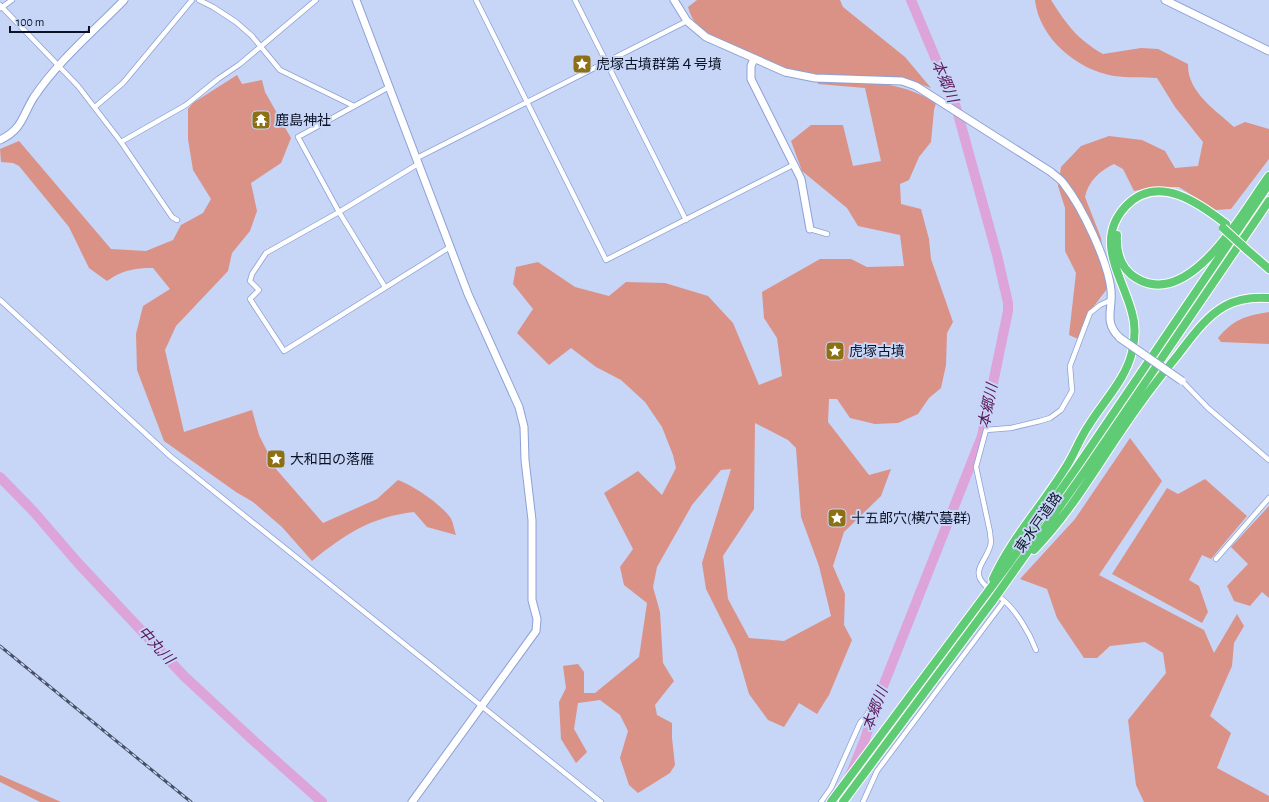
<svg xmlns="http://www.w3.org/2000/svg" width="1269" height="802" viewBox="0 0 1269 802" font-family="'Alegreya Sans','Noto Sans JP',sans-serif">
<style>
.green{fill:#da9287;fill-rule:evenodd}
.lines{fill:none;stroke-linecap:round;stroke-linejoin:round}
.river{stroke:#dda4da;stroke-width:10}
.street-casing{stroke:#8da1d6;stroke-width:6}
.secondary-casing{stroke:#8da1d6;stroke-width:9}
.highway-casing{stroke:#fff;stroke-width:10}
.street{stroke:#fff;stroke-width:4.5}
.secondary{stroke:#fff;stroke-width:7}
.highway{stroke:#5fcc75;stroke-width:8}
.rail-casing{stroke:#475067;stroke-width:3}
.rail{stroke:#c7d5f6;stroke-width:1.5;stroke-dasharray:4.5;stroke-linecap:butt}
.secondary-bridge-casing{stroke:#8da1d6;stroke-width:9;stroke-linecap:butt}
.highway-bridge-casing{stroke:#fff;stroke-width:10;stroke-linecap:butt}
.secondary-bridge{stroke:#fff;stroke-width:7}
.highway-bridge{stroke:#5fcc75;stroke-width:8}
.labels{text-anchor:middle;stroke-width:4;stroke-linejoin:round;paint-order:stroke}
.poi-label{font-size:14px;fill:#0c1326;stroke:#c7d5f6;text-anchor:start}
.street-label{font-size:14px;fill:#0c1326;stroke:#c7d5f6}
.water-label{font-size:15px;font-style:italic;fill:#5b195b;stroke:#c7d5f6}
</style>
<rect width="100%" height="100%" fill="#c7d5f6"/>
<path class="green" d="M697 0H840L843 7 905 57 931 88 905 78 817 75 787 70 712 36C699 28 692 22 688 7Z
M1035 0H1051C1067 25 1077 39 1103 54L1141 48 1158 49 1188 64C1187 92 1216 110 1234 127L1245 122 1269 129V159L1231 209 1215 210 1179 187H1158L1134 191 1123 169 1114 164C1101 170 1088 181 1085 197L1101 238 1107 289 1087 315 1078 339 1069 335 1076 273 1065 251V208L1058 186 1061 167 1081 146 1109 136 1142 140 1165 151 1175 168 1198 166 1203 142 1175 107 1157 78C1143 77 1128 78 1114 76 1077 70 1039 38 1035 0Z
M237 75 242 84 262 80 265 92 291 138 281 163 251 183 257 211 250 231 232 253 228 271 176 326 165 350 184 432 252 410 259 435 276 469 323 523 377 499 398 480C414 486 439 503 450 517 453 521 454 529 456 535L427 527 414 512C371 517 345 534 312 561L282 527 253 502 236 492 164 441 137 370 136 334 143 306 170 289 153 268C134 268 123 270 107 281L89 268 69 227 19 166 13 163 1 162 0 149 19 141 111 249 146 251 173 240 181 225 203 213 211 199 193 170 188 139V109L193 103Z
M817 80C860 82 898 79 936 103L934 110 931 142 919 157 909 180 900 184 901 204 921 209 929 239 931 259 953 322 947 333 946 365 941 388 929 398 918 414 898 423 875 424 850 418 837 399H829L828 422 869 475 891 469 881 496 844 532 833 566 845 594 844 625 852 640 829 695 817 714 799 703 784 727 768 720 749 694 736 649 706 589 702 563 731 469 721 470 692 505 657 567 653 587 660 612 663 663 674 681 655 705 657 715 672 723V738L675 765 670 773 638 793 629 785 620 758 628 731 620 715 600 700 578 703 574 729 587 752 576 763 561 739 559 702 566 688 563 666 578 664 584 672V693H595L639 657 647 603 624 585 620 567 633 549 604 493 638 471 662 495 676 468 673 455 662 427 645 402 621 380 596 367 571 348 549 365 517 333 533 309 513 284 516 267 538 262 575 287 609 296 626 282 665 283 708 296 733 323 759 385 782 376 777 338 764 318 762 292 820 259H851L867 267 904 266 900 235 858 226 847 208 802 171 791 141 811 125H843L853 166 881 161 865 88 818 84ZM755 423 788 440 796 448 801 517 819 566 831 616 784 641 749 638 728 599 723 556 754 509Z
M1269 312V344L1221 342 1218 338C1234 319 1245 316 1269 312Z
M1130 438 1162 481 1099 575 1204 630 1214 653 1237 614 1244 626 1234 643 1232 666 1210 716 1231 733 1217 768 1269 796V802H1144L1136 785 1128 720 1166 673 1163 653 1145 642 1110 646 1097 658H1084L1057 618 1047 589 1020 579 1075 519Z
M1205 479 1247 516 1211 559 1202 555 1189 580 1199 586 1208 612 1202 623 1112 574 1167 488 1178 494Z
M1269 506V598L1262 592 1250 606 1234 601 1227 586 1248 564 1231 547Z
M0 775 61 802H40L0 782Z"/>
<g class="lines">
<path class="river" d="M0 477 34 512 78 563 184 676 255 742 322 802
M839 802 864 742 878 699 982 436 1008 311V303L997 255 956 107 911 0"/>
<g class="street-casing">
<path id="street" d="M199 0 213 7 236 22 252 36 280 70 354 106
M476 0 606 260 793 165
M575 0 686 220
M0 5 78 86 121 142 172 217 177 220
M1 8 12 0
M95 107 123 83 192 0
M121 142 186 105 218 79 240 64 316 0
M417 158 687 21
M418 164 339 212 266 253 252 274 250 281 259 290 250 299 284 351 450 247
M810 229 827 234
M385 287 339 212 298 137 389 87
M0 300 170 456 601 802
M1182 381 1208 408 1269 460
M1216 559 1269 498
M986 586C968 570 989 560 991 542 991 539 990 536 990 532L976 467 986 430 1011 428 1040 421 1050 418 1061 410 1072 391 1070 366 1090 313 1100 305 1111 300
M1001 598C1016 610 1029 632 1036 650
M821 802 831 788 860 723 867 715 872 705
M863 802 877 771 1004 601"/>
</g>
<g class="secondary-casing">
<path id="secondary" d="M356 0 468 294 519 407 524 427 525 460 532 520V600L537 619 536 631 412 802
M674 0 687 21 706 37 785 72 815 78 902 81 916 86 1051 172C1055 176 1061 179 1064 184 1082 207 1108 261 1111 290 1113 310 1103 322 1120 338
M1165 0 1269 51
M754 59 751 66V79L801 179 810 229
M0 140C23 129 22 116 34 97 59 60 93 32 124 0"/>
</g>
<g class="highway-casing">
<path id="highway" d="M1117 235C1116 252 1121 269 1136 278 1190 311 1243 211 1269 176
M1246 249 1269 269
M1034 550C1068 515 1092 474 1119 434 1137 407 1156 381 1177 356 1191 338 1205 317 1225 306 1239 298 1254 297 1269 298
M993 579C1011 539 1041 507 1064 470 1074 456 1079 439 1089 425 1103 402 1126 379 1132 352 1135 339 1136 326 1132 313 1123 277 1093 241 1126 206 1158 173 1199 203 1226 224
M831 802 1010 562 1077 467 1269 184
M843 802 994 599 1085 471 1269 201"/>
</g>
<use href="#street" class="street"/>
<use href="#secondary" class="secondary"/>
<use href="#highway" class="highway"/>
<g class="rail-casing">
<path id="rail" d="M0 646 191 802"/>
</g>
<use href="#rail" class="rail"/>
<g class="secondary-bridge-casing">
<path id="secondary-bridge" d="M1120 338 1182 381"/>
</g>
<g class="highway-bridge-casing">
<path id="highway-bridge" d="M1223 228 1246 249"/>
</g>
<use href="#secondary-bridge" class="secondary-bridge"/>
<use href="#highway-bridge" class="highway-bridge"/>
</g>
<defs>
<g id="sight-square" transform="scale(1)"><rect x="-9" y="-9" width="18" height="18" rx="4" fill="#8e7014" stroke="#c7d5f6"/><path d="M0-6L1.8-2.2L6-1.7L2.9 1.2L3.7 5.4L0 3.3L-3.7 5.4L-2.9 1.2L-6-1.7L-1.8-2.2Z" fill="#fff"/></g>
<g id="temple-square" transform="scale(1)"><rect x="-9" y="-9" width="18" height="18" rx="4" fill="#8e7014" stroke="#c7d5f6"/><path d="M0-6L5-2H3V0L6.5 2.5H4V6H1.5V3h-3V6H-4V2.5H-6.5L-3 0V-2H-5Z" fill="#fff"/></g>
</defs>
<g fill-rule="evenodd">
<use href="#sight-square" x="582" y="64"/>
<use href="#temple-square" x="261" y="120"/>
<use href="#sight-square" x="835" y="351"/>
<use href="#sight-square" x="276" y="459"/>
<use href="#sight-square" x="837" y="518"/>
</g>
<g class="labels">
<g class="poi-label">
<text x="596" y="69">虎塚古墳群第４号墳</text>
<text x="275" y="125">鹿島神社</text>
<text x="849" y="356">虎塚古墳</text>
<text x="290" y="464">大和田の落雁</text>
<text x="851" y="523">十五郎穴(横穴墓群)</text>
</g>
<g class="street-label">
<text transform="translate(1038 522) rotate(-55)" y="5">東水戸道路</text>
</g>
<g class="water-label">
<text transform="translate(945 81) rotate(67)" y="5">本郷川</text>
<text transform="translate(988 406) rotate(-79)" y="5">本郷川</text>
<text transform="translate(156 645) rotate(47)" y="5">中丸川</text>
<text transform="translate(875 709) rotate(-69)" y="5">本郷川</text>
</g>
</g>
<path d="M10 26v6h79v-6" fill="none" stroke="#0c1326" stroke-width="2"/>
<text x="16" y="26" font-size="12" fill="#0c1326" stroke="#c7d5f6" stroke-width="3" paint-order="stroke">100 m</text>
</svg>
